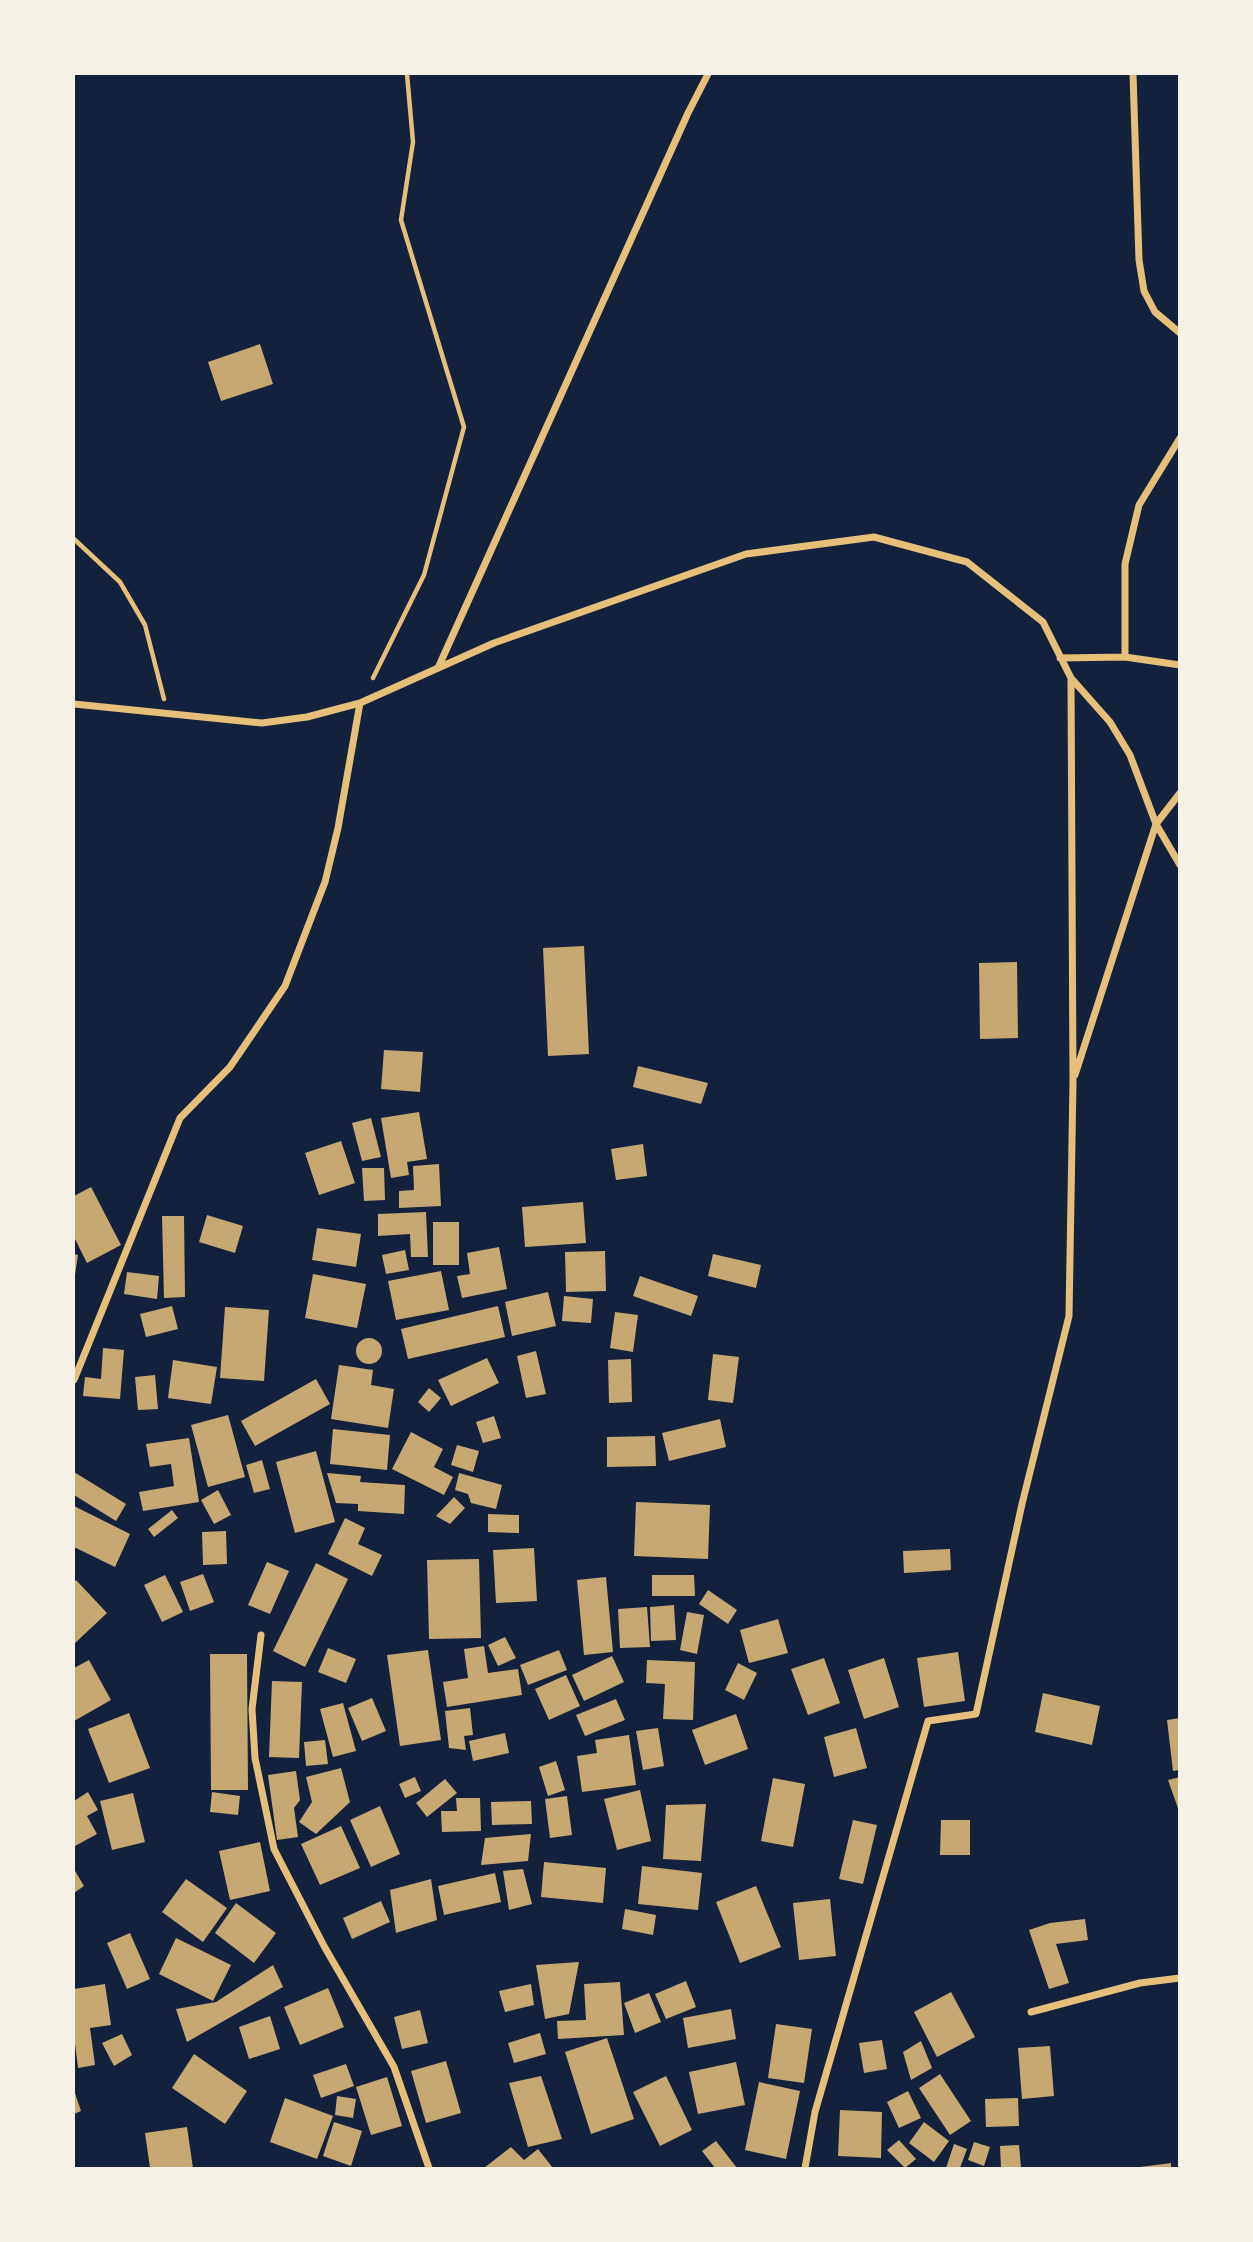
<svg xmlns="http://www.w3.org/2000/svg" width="1253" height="2242" viewBox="0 0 1253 2242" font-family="'Fira Sans',sans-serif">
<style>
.building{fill:#c6a872}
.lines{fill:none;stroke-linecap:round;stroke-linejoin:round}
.path{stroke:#e5c07b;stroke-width:4.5}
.minor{stroke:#e5c07b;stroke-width:7}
</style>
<rect width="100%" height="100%" fill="#14213d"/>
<path class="building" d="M260 344 273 384 221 401 208 362Z
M584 946 589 1054 548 1056 543 948Z
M1017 962 1018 1038 980 1039 979 963Z
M384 1050 423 1052 420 1092 381 1089Z
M638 1066 708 1083 701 1104 633 1087Z
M419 1112 427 1159 407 1162 409 1175 391 1178 381 1118Z
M371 1118 381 1157 362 1161 352 1123Z
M341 1141 355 1183 319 1195 305 1153Z
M643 1144 647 1176 616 1180 611 1149Z
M439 1164 441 1206 399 1208V1191L414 1190 413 1166Z
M362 1168H384L385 1200 364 1201Z
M91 1187 121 1245 87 1263 74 1237V1196Z
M583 1202 586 1243 525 1247 522 1207Z
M426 1212 428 1257H411L410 1234 378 1236V1214Z
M207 1215 243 1226 235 1253 199 1242Z
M162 1216H184L185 1297 164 1298Z
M433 1222H459V1265H433Z
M317 1228 361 1234 356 1267 312 1260Z
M499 1247 507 1289 462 1298 457 1276 470 1274 467 1253Z
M405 1250 409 1270 386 1274 382 1255Z
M605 1251 606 1291 566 1292 565 1252Z
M74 1254 78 1255 75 1275H74Z
M713 1254 761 1265 756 1288 708 1276Z
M441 1271 449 1310 396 1320 388 1281Z
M127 1272 159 1276 157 1299 124 1294Z
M313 1274 366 1284 357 1328 305 1318Z
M640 1276 698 1296 691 1316 633 1296Z
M548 1292 556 1326 512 1336 505 1302Z
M564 1296 593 1299 591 1323 562 1321Z
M172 1306 178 1329 146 1337 140 1314Z
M498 1306 505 1337 408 1359 401 1329Z
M225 1307 269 1310 264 1381 220 1378Z
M615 1312 638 1315 633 1352 610 1348Z
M356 1351a13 13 0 1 1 26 0a13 13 0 1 1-26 0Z
M103 1348 124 1350 120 1399 83 1396 85 1377 101 1379Z
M536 1351 546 1394 526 1398 517 1356Z
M713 1354 739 1357 733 1403 708 1400Z
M487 1358 499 1383 451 1406 438 1380Z
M631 1359 632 1402 609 1403 608 1360Z
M173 1360 217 1367 211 1404 168 1398Z
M339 1365 373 1370 371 1385 394 1389 388 1428 331 1419Z
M155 1375 158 1409 138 1410 135 1377Z
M316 1379 330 1404 255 1446 241 1421Z
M429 1388 441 1398 429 1412 418 1402Z
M228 1415 245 1477 208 1487 191 1425Z
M494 1416 501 1438 483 1443 476 1422Z
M720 1419 726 1447 669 1461 662 1433Z
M333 1429 390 1435 387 1470 330 1464Z
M411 1432 443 1449 434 1467 453 1477 444 1495 392 1469Z
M655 1436 656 1466 607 1467V1437Z
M189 1438 199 1502 143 1511 139 1492 174 1486 171 1464 150 1467 146 1444Z
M457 1445 479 1451 473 1472 451 1465Z
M316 1451 335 1522 295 1533 276 1462Z
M262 1460 270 1489 254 1493 246 1465Z
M74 1472 126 1504 116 1521 74 1495Z
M327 1473 361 1476 360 1482 405 1485 404 1514 358 1511V1504L336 1503Z
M459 1473 502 1485 496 1509 471 1503 468 1494 455 1490Z
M218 1490 231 1515 214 1524 201 1500Z
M454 1497 465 1508 450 1524 436 1516Z
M636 1502 710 1505 708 1559 634 1556Z
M74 1506 130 1534 115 1567 74 1547Z
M172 1510 178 1518 154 1537 148 1529Z
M488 1514 519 1515V1533L488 1532Z
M345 1518 365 1528 358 1544 382 1555 372 1576 328 1554Z
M226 1531 227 1564 203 1565 202 1532Z
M534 1548 537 1601 496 1603 493 1550Z
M950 1549 951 1570 904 1573 903 1551Z
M479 1559 481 1638 429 1639 427 1560Z
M267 1562 289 1571 270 1614 248 1605Z
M316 1563 348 1579 305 1667 273 1651Z
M203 1574 214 1602 190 1611 180 1582Z
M165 1575 183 1612 162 1622 144 1585Z
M652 1575H694L695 1596H652Z
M606 1577 613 1652 584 1655 577 1580Z
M76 1580 107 1613 74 1644V1583Z
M708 1590 737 1610 728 1624 699 1604Z
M674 1605 676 1640 651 1641 650 1607Z
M647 1607 650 1647 620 1648 618 1609Z
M687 1612 704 1615 697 1654 680 1650Z
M778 1619 788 1653 749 1663 740 1630Z
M505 1637 516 1658 498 1666 488 1645Z
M484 1646 488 1673 518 1669 522 1695 447 1707 443 1682 468 1678 464 1649Z
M328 1648 356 1659 346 1683 318 1672Z
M428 1650 441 1740 400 1746 387 1655Z
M559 1650 567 1670 528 1685 520 1665Z
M958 1652 965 1701 924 1707 917 1658Z
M210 1654H247L248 1790H211Z
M612 1656 624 1682 584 1701 572 1675Z
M824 1658 840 1703 808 1715 791 1669Z
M884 1658 899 1707 864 1719 848 1670Z
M89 1660 111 1700 74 1721V1668Z
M647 1660 695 1662 693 1720 663 1719 665 1684 646 1683Z
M738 1663 757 1673 744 1700 725 1690Z
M566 1675 580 1706 549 1720 535 1689Z
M272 1681 302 1682 299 1758 269 1757Z
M1043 1693 1100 1706 1092 1745 1035 1732Z
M372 1698 386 1731 362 1741 348 1708Z
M616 1699 625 1720 585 1736 576 1715Z
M343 1703 356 1751 333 1757 320 1709Z
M470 1708 473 1735 464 1736 466 1750 449 1748 445 1711Z
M129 1713 150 1768 109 1783 88 1729Z
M736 1714 748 1749 705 1765 692 1730Z
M1180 1718V1770L1173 1771 1167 1720Z
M658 1728 664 1766 643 1770 636 1731Z
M856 1728 867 1768 834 1777 824 1737Z
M505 1733 509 1753 473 1761 469 1741Z
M629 1735 636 1785 582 1792 577 1756 597 1753 595 1740Z
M325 1740 328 1764 306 1766 304 1742Z
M556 1761 565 1790 548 1796 539 1767Z
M341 1768 350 1802 316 1834 299 1822 312 1802 306 1777Z
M296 1771 300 1800 294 1808 298 1837 277 1840 268 1775Z
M415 1777 421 1791 405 1798 399 1784Z
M1180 1777V1811H1179L1168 1780Z
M773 1778 805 1784 793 1847 761 1841Z
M445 1779 457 1793 427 1817 416 1803Z
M640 1790 651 1841 617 1850 604 1799Z
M88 1792 98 1810 87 1816 97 1834 75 1846 74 1801Z
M212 1792 240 1796 238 1815 210 1812Z
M133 1793 145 1842 112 1850 100 1801Z
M567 1796 572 1835 550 1838 545 1799Z
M456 1798H480L481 1831 442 1832 441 1811H457Z
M531 1801 532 1824 492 1825 491 1802Z
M706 1804 701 1861 663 1859 666 1805Z
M380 1806 400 1854 371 1867 350 1820Z
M853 1820 877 1825 863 1884 839 1879Z
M941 1820H970V1855H940Z
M341 1826 360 1868 320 1885 301 1844Z
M531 1834 528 1861 481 1865 485 1838Z
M260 1842 270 1891 230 1900 219 1851Z
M544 1862 606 1868 603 1903 541 1897Z
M642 1866 702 1873 698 1910 638 1904Z
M74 1869 84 1886 74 1893Z
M523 1869 532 1904 509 1910 503 1871Z
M495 1873 501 1902 444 1915 438 1886Z
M186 1879 227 1908 203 1942 162 1912Z
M431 1879 437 1920 396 1933 390 1890Z
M756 1886 781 1947 740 1963 716 1902Z
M830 1899 836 1956 799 1960 793 1903Z
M381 1901 390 1922 352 1939 343 1918Z
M236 1903 276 1933 254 1963 215 1933Z
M625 1909 656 1915 653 1935 622 1929Z
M1085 1919 1088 1940 1056 1944 1069 1983 1049 1989 1029 1930 1050 1923Z
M130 1933 150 1979 127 1989 107 1943Z
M176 1938 231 1965 213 2001 159 1974Z
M579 1962 569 2014 545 2019 536 1965Z
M273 1965 283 1987 187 2042 176 2009 216 2002Z
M686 1981 696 2007 666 2019 655 1994Z
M620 1982 624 2035 558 2039 557 2021 586 2020 584 1984Z
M105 1984 111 2025 90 2028 95 2065 78 2068 74 2035V1989Z
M531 1984 534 2005 505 2012 499 1991Z
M328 1988 344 2027 300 2045 284 2007Z
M951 1992 975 2037 937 2057 914 2012Z
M649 1993 661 2022 635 2033 624 2003Z
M731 2009 736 2039 688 2048 683 2018Z
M420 2010 428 2043 402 2049 394 2017Z
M270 2016 280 2049 249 2059 239 2027Z
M776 2024 812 2029 804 2083 768 2078Z
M540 2033 546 2054 514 2063 508 2043Z
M122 2034 132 2055 114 2066 102 2043Z
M607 2038 634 2119 591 2134 565 2052Z
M882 2040 887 2069 864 2073 859 2043Z
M921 2041 932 2068 911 2080 903 2052Z
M1050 2046 1054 2096 1022 2099 1018 2048Z
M194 2054 247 2091 225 2124 172 2088Z
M446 2061 461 2113 426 2123 411 2071Z
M736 2062 745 2105 698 2114 689 2072Z
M346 2064 354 2086 321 2098 313 2075Z
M940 2074 971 2121 950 2135 919 2088Z
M541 2076 562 2139 528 2147 509 2083Z
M666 2076 692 2130 660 2146 633 2092Z
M387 2077 402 2126 371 2135 356 2087Z
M759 2082 800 2091 786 2159 745 2150Z
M74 2090 81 2111 74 2114Z
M908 2091 921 2118 899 2128 887 2102Z
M337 2096 356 2099 353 2118 335 2115Z
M285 2098 333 2116 317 2159 270 2142Z
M1018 2098 1019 2126 986 2127 985 2099Z
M840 2110 882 2112 881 2158 838 2156Z
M334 2122 362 2131 351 2166 323 2156Z
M924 2122 949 2141 934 2162 909 2143Z
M187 2127 193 2168H150L145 2133Z
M899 2140 916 2159 905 2168 887 2150Z
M716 2141 737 2168H715L702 2151Z
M974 2142 990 2147 984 2166 968 2160Z
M954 2144 967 2149 960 2168H946Z
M1019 2145 1021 2168H1001L1000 2146Z
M511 2147 524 2160 538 2149 553 2168H484Z
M1171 2163V2168H1141L1140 2167Z"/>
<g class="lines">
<path class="path" d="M74 539 120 582 145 625 164 699
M373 678 424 575 464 427 401 220 413 142 407 74"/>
<path class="minor" d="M1133 74 1139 260 1144 291 1155 312 1180 333
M1125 657V564L1139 505 1180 438
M1060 658 1125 657 1180 665
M438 668 688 113 708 74
M1071 678 1110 722 1130 755 1156 824 1180 865
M74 704 262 723 307 717 360 703 494 643 746 554 874 537 967 562 1043 622 1071 678 1073 1082 1069 1316 1022 1504 976 1714 928 1721 815 2112 805 2168
M1075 1075 1156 824 1180 793
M74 1380 180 1118 230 1067 285 986 325 882 338 828 360 703
M261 1635 252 1709 255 1758 274 1849 324 1946 394 2067 429 2168
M1031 2012 1140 1983 1180 1978"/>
</g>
<rect width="1253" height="2242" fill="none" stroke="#f6f1e7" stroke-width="150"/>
</svg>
